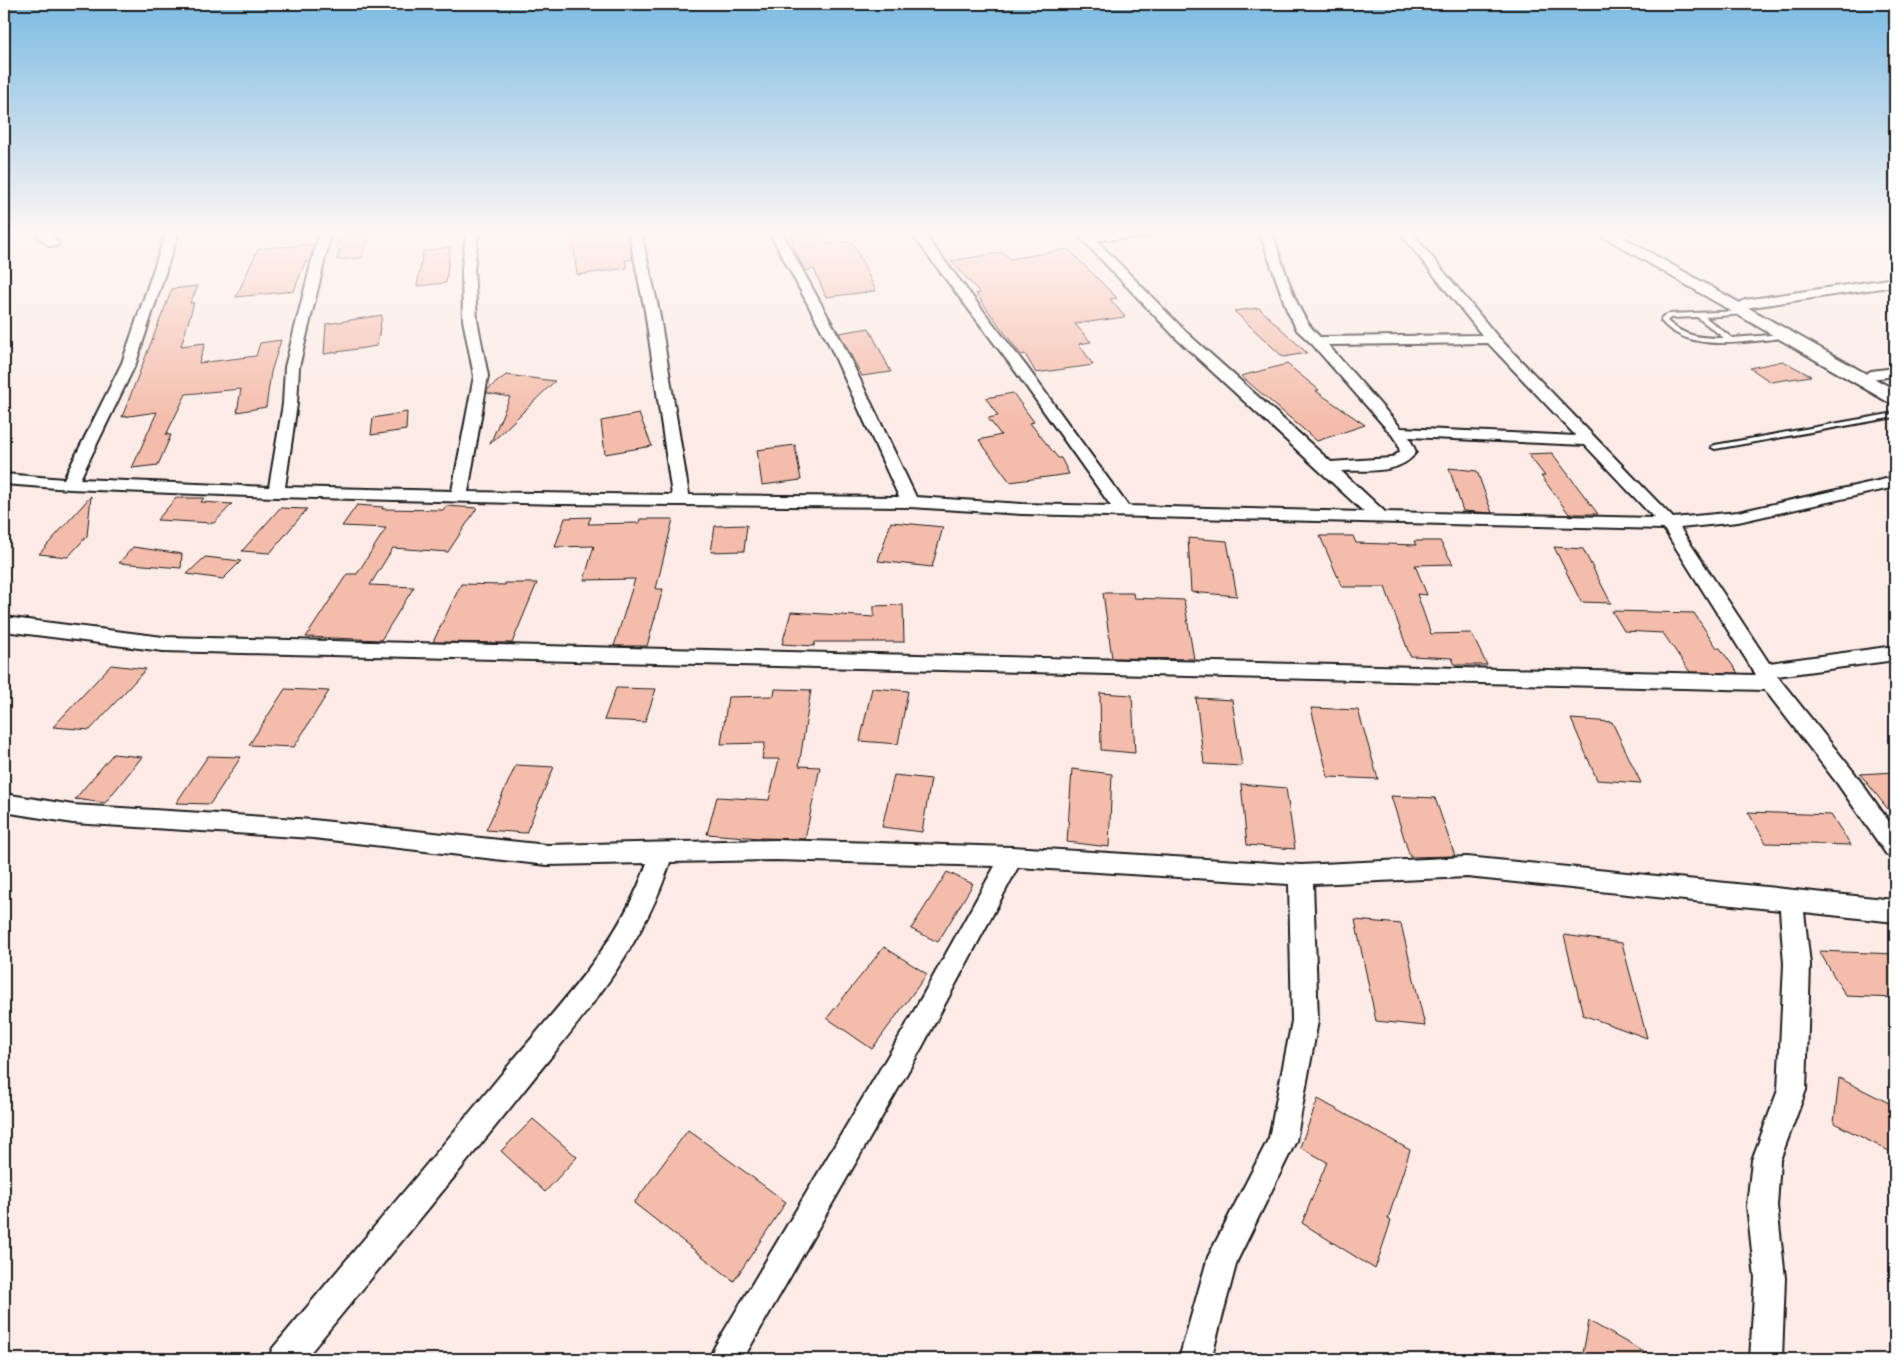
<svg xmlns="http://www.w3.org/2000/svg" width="1899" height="1363" viewBox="0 0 1899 1363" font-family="'Gochi Hand',sans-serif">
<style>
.building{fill:#f4bcaa;stroke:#1c1c1c}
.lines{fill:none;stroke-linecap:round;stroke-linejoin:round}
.service-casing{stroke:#1c1c1c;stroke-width:4}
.minor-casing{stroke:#1c1c1c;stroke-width:4}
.tertiary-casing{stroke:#1c1c1c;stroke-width:4}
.service{fill:#fff;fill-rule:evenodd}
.minor{fill:#fff;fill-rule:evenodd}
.tertiary{fill:#fff;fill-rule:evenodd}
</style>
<rect width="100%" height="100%" fill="#fcebe6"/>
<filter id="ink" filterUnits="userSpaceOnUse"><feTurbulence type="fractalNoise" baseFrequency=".02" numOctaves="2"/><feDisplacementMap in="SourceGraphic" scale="10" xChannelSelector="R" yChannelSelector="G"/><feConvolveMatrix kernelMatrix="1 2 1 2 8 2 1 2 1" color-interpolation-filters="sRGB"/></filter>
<g filter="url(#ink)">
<path class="building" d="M572 233H627L632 259 625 260 627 268 577 275Z
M807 233H819L826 244 852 241 876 291 826 297 814 269 805 271 791 242H794L790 235Z
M371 234 361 258 337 260 340 250 335 248 344 235Z
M314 244 310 262H305L294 291 236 297 258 249Z
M450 247 446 283 417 286 423 251Z
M1068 249 1117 298 1110 299 1125 317 1075 324 1091 342 1079 344 1093 365 1036 373 1025 354 1021 355 976 294 980 293 951 261 1003 252 1010 259Z
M198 286 190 303H194L181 346 205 343 199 363 256 356 260 343 281 340 271 372 266 407 237 412 241 389 186 394 166 435H171L158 465 132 468 157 412 122 417 172 289Z
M1259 308 1307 353 1283 357 1234 311Z
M382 315 377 346 324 354 326 324Z
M869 328 891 372 862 376 839 333Z
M1783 361 1811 376 1771 382 1750 368Z
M1287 364 1319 390 1316 391 1365 425 1317 441 1241 376Z
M506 375 555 381 490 444 510 397 487 393 488 389Z
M1013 393 1034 422 1030 423 1058 458H1061L1069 474 1010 482 979 440 1001 435 988 418 998 416 986 398Z
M407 412 406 430 371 435 373 418Z
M639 414 652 446 605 454 601 421Z
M795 445 801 480 762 485 757 450Z
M1552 453 1598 514H1569L1541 476H1545L1528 454Z
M1449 468 1477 471 1492 513 1463 511Z
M91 496 87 536 68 557 39 554Z
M176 498H204L201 502 232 504 214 523 157 520Z
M357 505 383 507 382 509 443 510 446 506 477 508 448 552 393 548 370 585 414 587 381 640 306 637 347 574H357L386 528 342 526Z
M280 508 307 509 270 553 242 551Z
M591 517 588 524 639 523 640 519H673L656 589H663L647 646H614L635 579 584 580 594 546 555 547 565 518Z
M891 522 943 527 932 567 878 561Z
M747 525 744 551 711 552 715 526Z
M1320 536H1353L1356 543 1416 545 1414 541H1440L1453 564 1415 565 1427 595 1417 594 1431 634 1471 633 1487 665H1455L1452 658 1410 656 1385 587H1342Z
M1188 538 1227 541 1237 596 1191 592Z
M133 547 182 554 181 568 119 563Z
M1554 547 1583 549 1611 603 1581 602Z
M205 557 241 561 223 579 187 574Z
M505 583H537L512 643 433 642 461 584 505 585Z
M1103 593H1133L1134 598 1184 600 1194 659 1112 658Z
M903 605 904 642H815L814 646 782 644 791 612 874 617V606Z
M1612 611 1694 613 1717 648H1720L1738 673 1690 672 1663 633 1624 631Z
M111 665 146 669 90 730 53 727Z
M616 688 656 689 645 722 604 720Z
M872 688 908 691 898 744 860 741Z
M285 689 329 691 294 747 249 745Z
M775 689 811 690 799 766 820 767 805 839 760 838 707 834 717 797 769 800 779 759H762L765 743 721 744 728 697 774 696Z
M1100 693 1132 695 1135 753 1101 750Z
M1196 698 1232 700 1242 766 1204 764Z
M1311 708 1358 710 1378 779 1328 777Z
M1571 719 1612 722 1641 783 1597 780Z
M113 754 142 757 105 803 75 799Z
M208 756 241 757 210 804 176 803Z
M516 765 554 767 526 833 486 830Z
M1072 769 1112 774 1109 847 1067 842Z
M1895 772V818L1860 774Z
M894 775 931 779 922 832 882 827Z
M1241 784 1286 788 1295 849 1247 845Z
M1391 796 1435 798 1455 856 1410 857Z
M1748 812 1831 815 1851 845 1766 843Z
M947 872 973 884 938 942 911 929Z
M1355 920 1401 924 1425 1026 1376 1021Z
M1564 935 1622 943 1647 1038 1583 1015Z
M884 947 927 974 872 1049 827 1018Z
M1819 951 1895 954V998L1846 996Z
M1839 1078 1895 1106V1154L1834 1123Z
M1318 1099 1410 1150 1388 1219 1391 1221 1375 1269 1302 1223 1327 1162 1300 1147Z
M533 1119 577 1157 545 1192 501 1151Z
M688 1130 786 1202 734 1281 634 1203Z
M1589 1321 1656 1359H1582Z"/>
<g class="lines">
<g class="service-casing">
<path id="service" d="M1743 311 1745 312V314L1705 317 1732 338 1784 334 1787 336 1784 338C1746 341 1689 354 1661 321L1662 317 1669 314ZM1697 317 1724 338C1700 338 1685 337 1667 321L1670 318Z
M1895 413V417L1715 449 1711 447 1715 445Z"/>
</g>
<g class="minor-casing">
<path id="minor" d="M35 233H48L59 243 57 246H49Z
M166 233H178L136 363 80 479 269 487 283 404 285 367 319 233H331L299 367 297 404 285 487 452 491 474 376 463 320 462 269 466 233H478L474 269 477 320 488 376 468 492 672 495 645 311 629 233H641L659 311 689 495 899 497 829 344 770 233H782L843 344 916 497 1022 504 1111 506 1016 372 911 233H923L1026 366 1128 506 1364 512 1177 339 1076 233H1153L1147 237 1096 240 1187 333 1331 462 1391 458 1400 452 1398 444 1392 435 1312 344 1297 330 1287 310 1260 233H1272C1284 264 1295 315 1320 337L1482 335 1400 233H1412L1497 336 1673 518 1738 512 1895 477V487L1738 522 1680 528 1769 663 1895 646V660L1777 676 1853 771 1895 830V858L1887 855 1837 783 1765 690 163 651 4 631V617L163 637 1756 675 1664 529 1022 514 910 507 560 504 276 497 70 489 4 484V474L64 479 122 363ZM1488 343 1576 436 1401 428 1328 345ZM1409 437 1585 445 1654 518 1385 512 1341 471C1366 470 1401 475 1416 452Z
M1615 233H1632L1626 237H1616Z
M1895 278V286L1745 308 1738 304 1745 300Z
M1895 368V376L1871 379 1864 375 1871 371Z
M4 794 73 805 313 820 547 845 775 840 1012 847 1301 865 1467 857 1895 900V922L1804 912 1810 964 1806 1090 1780 1160 1777 1206 1785 1278 1782 1359H1750L1755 1278 1747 1206 1752 1160 1778 1090 1784 964 1780 910 1467 877 1313 884 1318 1021 1296 1141 1237 1261 1211 1359H1179L1208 1257 1269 1138 1292 1021 1289 884 1018 867 922 1047 743 1359H709L714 1348 904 1029 995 866 775 860 670 862C642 951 579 1021 522 1093 451 1182 377 1271 305 1359H268L273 1348C350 1255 429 1163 505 1070 558 1006 620 943 647 863L547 865 313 838 73 823 4 812Z"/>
</g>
<g class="tertiary-casing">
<path id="tertiary" d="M1597 233H1615L1895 390V404L1888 402Z"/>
</g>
<use href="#service" class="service"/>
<use href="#minor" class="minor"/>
<use href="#tertiary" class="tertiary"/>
</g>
</g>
<linearGradient id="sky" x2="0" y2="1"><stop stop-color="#7cbbe2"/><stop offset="0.55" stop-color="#fef6f4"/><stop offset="1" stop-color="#fef6f4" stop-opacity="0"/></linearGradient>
<rect width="1899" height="424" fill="url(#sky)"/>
<rect width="1899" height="1363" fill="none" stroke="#fff" stroke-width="20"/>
<rect x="10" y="10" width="1879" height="1343" fill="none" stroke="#1c1c1c" stroke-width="2" filter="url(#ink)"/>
</svg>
